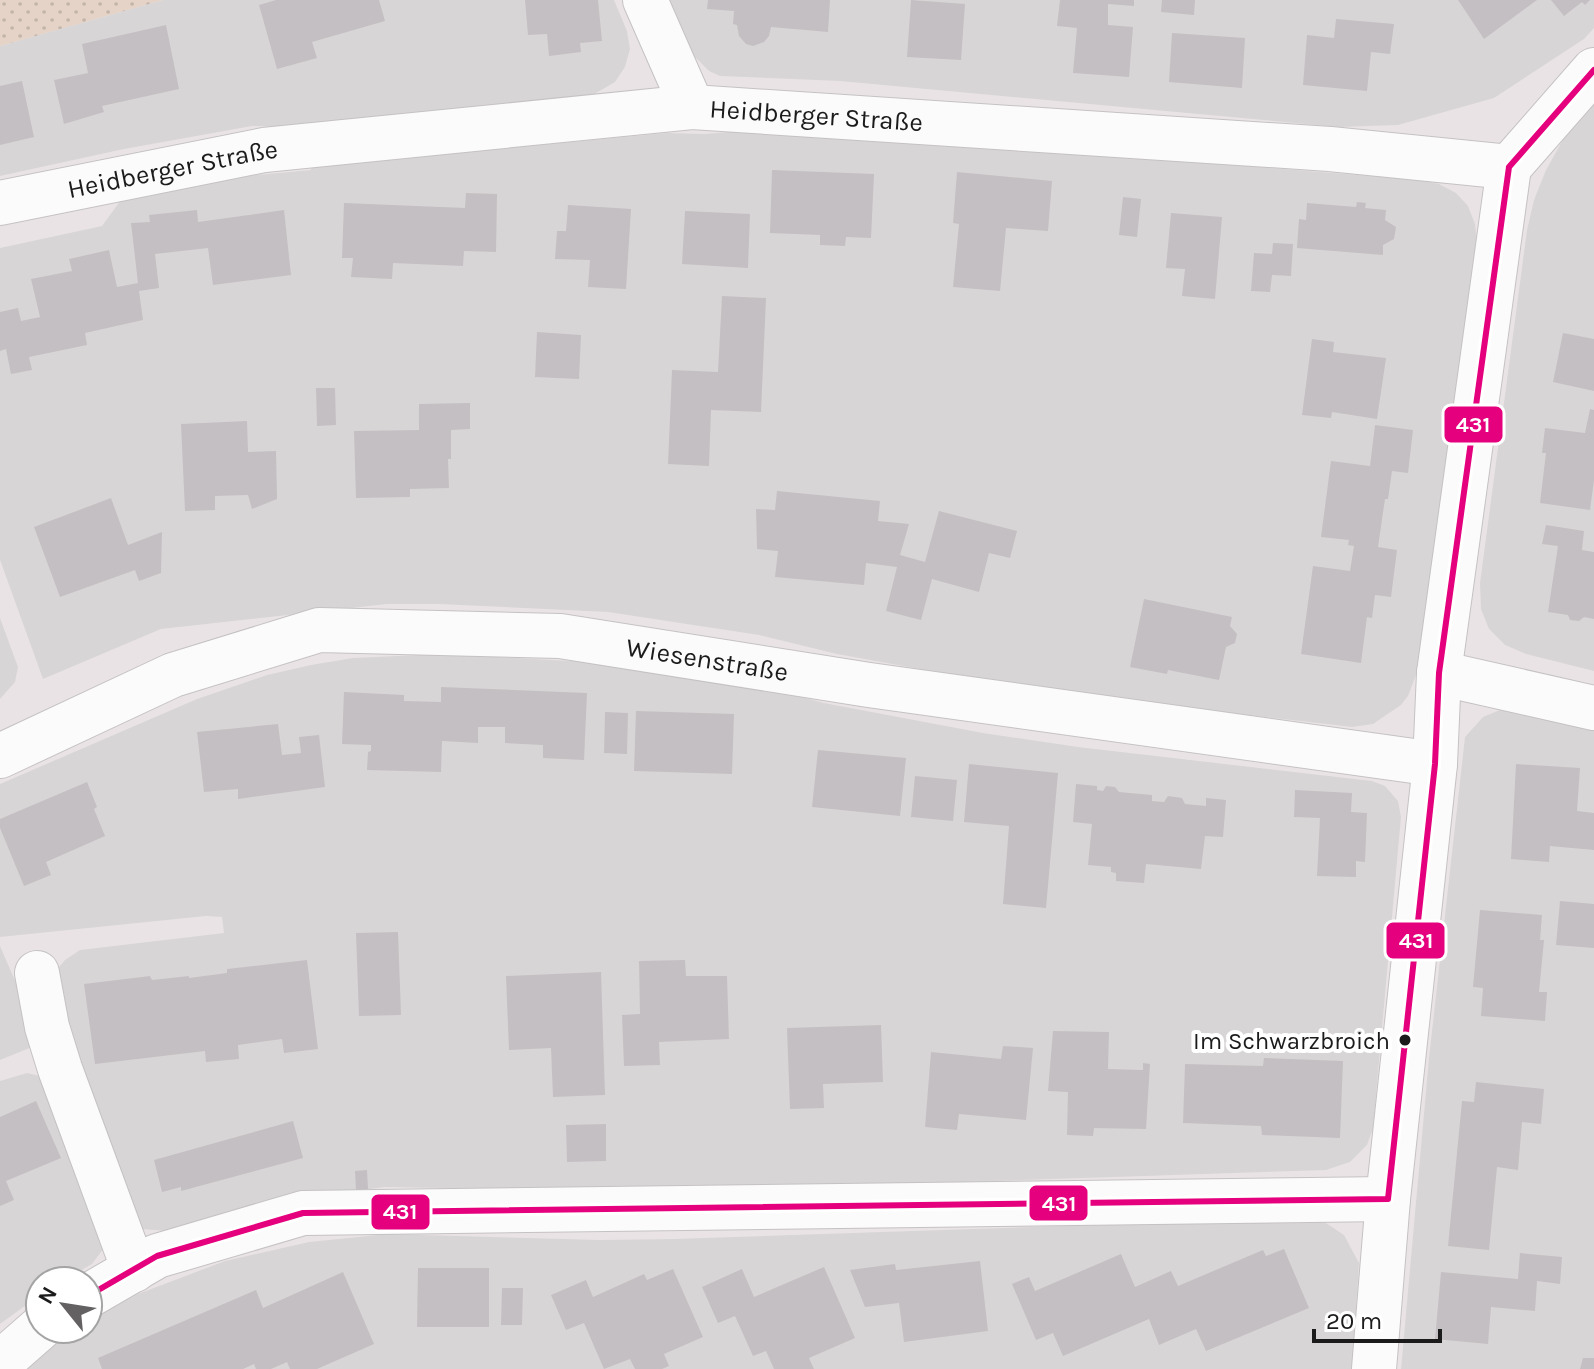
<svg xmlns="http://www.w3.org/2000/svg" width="1594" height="1369" viewBox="0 0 1594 1369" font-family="Karla,sans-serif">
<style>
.residential{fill:#d8d5d7}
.grass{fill:url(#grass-dots)}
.building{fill:#c4bfc2}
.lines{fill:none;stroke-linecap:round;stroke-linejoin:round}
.minor-casing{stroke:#c5c2c3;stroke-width:46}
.minor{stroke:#fcfbfb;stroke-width:44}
.bus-1-casing{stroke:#fff;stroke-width:12}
.bus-1{stroke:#e5007d;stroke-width:6}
.bus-dot{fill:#1b1b1b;stroke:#fff;stroke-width:3}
.labels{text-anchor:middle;stroke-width:8;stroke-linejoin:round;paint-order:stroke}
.bus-label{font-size:24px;fill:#1b1b1b;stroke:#fff;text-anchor:end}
.street-label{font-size:26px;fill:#1b1b1b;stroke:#fff}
.line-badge{stroke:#fff;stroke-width:3}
.badge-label{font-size:22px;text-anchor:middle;font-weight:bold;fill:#fff}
</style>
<defs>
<pattern id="grass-dots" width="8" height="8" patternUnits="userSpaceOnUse" patternTransform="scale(2)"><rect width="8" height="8" fill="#e4d3c6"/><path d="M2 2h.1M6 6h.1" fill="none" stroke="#c3b5aa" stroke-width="1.8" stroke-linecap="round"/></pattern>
</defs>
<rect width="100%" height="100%" fill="#e9e3e6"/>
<path class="residential" d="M163 0H614L627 31 630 49 625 67 615 82 591 96 477 106V111L301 127 252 126 124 149 0 176V46Z
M666 0H1594V28L1584 39 1494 98 1398 125 1339 127 840 81 720 76 709 71 690 52Z
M1594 102V671L1526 654 1505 645 1489 629 1481 609 1480 583 1527 230 1534 200 1546 170 1565 136Z
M775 128 1420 180 1439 184 1456 193 1468 206 1475 224 1477 243 1416 675 1408 696 1401 705 1373 724 1352 727 1085 696 997 683 837 654 759 635 608 612 439 604H387L161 629 43 679 0 560V248L102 226 126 193 182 182 311 170V166L667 133 705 134Z
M0 618 18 667 15 682 0 699Z
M443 654 608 663 762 686 824 703 983 733 1078 747 1372 781 1385 786 1398 801 1401 817 1373 1128 1367 1145 1350 1162 1326 1170 660 1192 386 1187 272 1201 228 1211 167 1231 142 1229 131 1222 54 978 59 967 65 960 80 950 224 933 222 917 206 916 0 937V784L197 699 267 675 311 665 353 658Z
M1507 707 1594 723V1369H1401L1429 1058 1465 737 1483 717Z
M0 946 42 1043 0 1060Z
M27 1073 40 1076 107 1244 92 1264 63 1281H40V1295L0 1324V1081Z
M1305 1218 1326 1223 1344 1235 1359 1263 1352 1369H18L75 1329H88V1321L138 1294 225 1261 309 1242 388 1234 601 1240 674 1239Z"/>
<path class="grass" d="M0 0H163L0 46Z"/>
<path class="building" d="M276 0H379L385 21 312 42 317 58 277 69 259 5Z
M525 0H598L602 41 580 43 581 52 549 56 547 34 528 35Z
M708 0H830L828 32 771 27 769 36 764 42 753 46 746 44 739 36 737 25 733 24 734 11 707 9Z
M911 0 965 4 961 60 907 57Z
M1060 0H1134V6L1108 4V25L1133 27 1129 77 1073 73 1077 28 1057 26Z
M1162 0H1195L1194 15 1161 12Z
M1458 0H1537L1484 39Z
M1551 0H1590L1585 5 1582 2 1564 16Z
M1336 19 1394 24 1390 54 1371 52 1367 91 1303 85 1307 35 1334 38Z
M166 25 179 89 102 106 104 112 64 124 54 80 88 73 82 44Z
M1172 33 1245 38 1242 88 1169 82Z
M22 81 34 137 0 145V86Z
M772 170 874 174 871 238 846 237 845 246 820 245V235L770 233Z
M957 172 1052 181 1048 231 1006 228 1000 291 953 287 959 224 953 223Z
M466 193 497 194 496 252 464 251 463 266 393 263 392 279 351 277 353 258H342L344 203 465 208Z
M1123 197 1141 199 1137 237 1119 235Z
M1357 202 1366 203 1365 208 1386 210 1385 220 1396 227 1394 239 1383 245V255L1297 248 1299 219 1306 220 1307 203 1356 207Z
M568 205 631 209 626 289 588 287 590 260 555 259 557 231H566Z
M197 210 198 222 284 210 291 275 213 285 208 248 155 254 159 288 139 291 143 320 85 333 87 345 29 357 32 370 11 374 6 349 0 351V312L18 308 21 321 40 317 31 279 72 271 69 259 109 250 117 287 138 283 131 223 150 222 149 215Z
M685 211 750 214 748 268 682 264Z
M1171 213 1222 217 1215 299 1182 296 1185 269 1166 268Z
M1273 243 1293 244 1291 276 1272 275 1270 292 1251 291 1254 253 1272 254Z
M722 296 766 298 761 412 711 410 709 466 668 464 672 370 718 372Z
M537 332 581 335 579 379 535 377Z
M1563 333 1594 339V391L1553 382Z
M1312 339 1334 342 1333 352 1386 358 1377 419 1332 412 1331 418 1302 415Z
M316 388H335L336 425 317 426Z
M470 403V429L451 430V459H448L449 488 410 489V497L356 498 354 431 419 430V404Z
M1590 409 1594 410V480L1590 510 1540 503 1546 453H1542L1545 428 1585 433Z
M247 421 248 452 276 451 277 499 252 509 248 495 215 496V510L185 511 181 424Z
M1375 425 1413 430 1408 473 1392 471 1388 499H1385L1378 547 1397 550 1391 597 1375 595 1372 618 1367 617 1361 663 1301 654 1313 566 1350 571 1354 546 1348 545 1349 540 1321 537 1331 461 1370 466Z
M777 491 880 501 878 521 909 524 900 555 925 562 939 511 1017 531 1010 558 989 553 979 592 932 579 921 620 886 611 897 567 866 563 864 585 775 577 778 551 757 549 756 509 775 510Z
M111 498 128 545 162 532 161 573 139 581 135 570 60 597 34 527Z
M1546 525 1584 531 1582 550 1594 552V619L1584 617 1579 621 1570 620 1568 615 1548 612 1558 546 1542 544Z
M1144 599 1232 617 1230 626 1237 634 1235 643 1226 647 1219 680 1168 670 1167 674 1130 667Z
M441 687 587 693 584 760 543 758V745L505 743V727H478V743L442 741 441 772 367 770 368 752 371 751V745L342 744 344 692 404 695V701L441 702Z
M636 711 734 714 732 774 634 771Z
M605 712 628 713 627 754 604 753Z
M278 724 282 755 301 753 299 737 319 735 325 787 238 799V789L204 792 197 732Z
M818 750 906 758 900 816 812 807Z
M969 764 1058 773 1046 908 1003 904 1009 826 964 822Z
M1516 764 1580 768 1577 811 1594 813V850L1550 846 1549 862 1511 859Z
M915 776 957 780 953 821 911 817Z
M87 782 97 807 94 809 105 836 46 862 51 875 24 886 0 828V819Z
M1076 784 1097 786V790L1103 791 1106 786 1115 787 1119 792 1152 795V801L1164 802 1168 796 1182 798 1185 804 1206 806V798L1226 800 1223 837 1205 836 1201 869 1146 864 1144 883 1116 881V873L1111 872V867L1088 865 1092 824 1073 822Z
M1295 790 1352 793 1351 812 1367 813 1365 862 1356 861V877L1317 876 1320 818 1294 817Z
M1560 901 1594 904V948L1556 945Z
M1480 910 1542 915 1540 940H1544L1539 992H1547L1545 1021 1481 1016 1483 988 1473 987Z
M398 932 401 1015 359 1016 356 933Z
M307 960 318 1049 284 1053 282 1039 238 1045 239 1059 206 1062 205 1051 95 1064 84 984 150 976 152 980 189 976V978L227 973V969Z
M685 960 686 976H727L729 1039 659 1042 660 1065 624 1066 622 1015 640 1014 639 961Z
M601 972 605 1095 553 1097 551 1048 509 1050 506 976Z
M881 1025 883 1082 823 1084 824 1108 790 1109 787 1028Z
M1053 1031 1109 1032 1108 1069 1143 1070V1063L1150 1064 1146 1129 1094 1128 1093 1136 1067 1135 1068 1092 1048 1091Z
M1003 1046 1033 1048 1026 1120 959 1114 957 1130 925 1127 931 1052 1001 1059Z
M1264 1058 1343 1061 1340 1138 1262 1135 1261 1126 1183 1123 1185 1064 1263 1066Z
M1476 1082 1544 1089 1541 1124 1522 1122 1518 1170 1497 1167 1489 1250 1448 1246 1462 1101 1474 1102Z
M36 1101 61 1158 6 1181 14 1200 0 1206V1117Z
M293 1121 303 1158 181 1191V1187L162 1192 154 1160Z
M606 1124V1161L567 1162 566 1125Z
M367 1170 368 1189 356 1190 355 1171Z
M1284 1249 1309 1308 1206 1351 1196 1329 1159 1345 1149 1319 1063 1356 1053 1333 1036 1340 1012 1284 1029 1277 1035 1291 1121 1254 1135 1287 1171 1271 1178 1286 1263 1250 1266 1256Z
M1520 1253 1562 1257 1560 1284 1537 1281 1535 1311 1491 1307 1488 1344 1435 1339 1441 1272 1518 1279Z
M980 1261 988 1331 904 1342 899 1303 865 1307 850 1270 895 1264 896 1270Z
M824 1267 855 1338 809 1358 814 1369H774L766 1351 753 1356 735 1316 718 1323 702 1287 742 1269 754 1297Z
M418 1268H489V1327H417Z
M673 1269 703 1337 664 1354 669 1366 662 1369H635L630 1359 604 1369 584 1323 566 1330 551 1295 586 1280 593 1297 644 1274 647 1280Z
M343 1272 374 1344 317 1369H290L287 1362 271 1369H256L254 1364 243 1369H102L98 1358 256 1290 263 1308Z
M502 1288H523L522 1325H501Z
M1583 1358H1594V1369H1580Z"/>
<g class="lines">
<g class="minor-casing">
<g id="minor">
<path d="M645 0 692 107"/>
<path d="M1509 167 1594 70"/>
<path id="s1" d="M0 203 264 150 692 107 1330 149 1509 167"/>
<path d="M1439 673 1594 708"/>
<path id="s2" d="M0 756 173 675 319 630 560 636 869 685 1435 764"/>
<path d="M37 973 47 1027 60 1069 134 1270"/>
<path d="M88 1296 157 1256 303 1213 1388 1199"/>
<path d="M0 1363 40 1328"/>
<path d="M1374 1369 1388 1199 1435 764 1439 673 1509 167"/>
</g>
</g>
<use href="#minor" class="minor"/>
<g class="bus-1-casing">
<path id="bus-1" d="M1509 167 1594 70
M1388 1199 1435 764 1439 673 1509 167
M88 1296 157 1256 303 1213 1388 1199"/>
</g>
<use href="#bus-1" class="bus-1"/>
</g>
<circle class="bus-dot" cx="1405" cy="1040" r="7"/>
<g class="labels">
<g class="bus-label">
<text x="1390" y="1049">Im Schwarzbroich</text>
</g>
<g class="street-label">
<text dy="9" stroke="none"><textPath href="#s1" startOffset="824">Heidberger Straße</textPath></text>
<text dy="9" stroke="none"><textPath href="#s1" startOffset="176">Heidberger Straße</textPath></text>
<text dy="9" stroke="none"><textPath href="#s2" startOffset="734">Wiesenstraße</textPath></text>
</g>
</g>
<g class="line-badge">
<rect x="1443" y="405" width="61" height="39" rx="8" fill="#e5007d"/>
<rect x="1385" y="921" width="61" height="39" rx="8" fill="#e5007d"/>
<rect x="1028" y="1184" width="61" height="38" rx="8" fill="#e5007d"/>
<rect x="370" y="1193" width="61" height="38" rx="8" fill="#e5007d"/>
</g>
<g class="badge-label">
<text x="1473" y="432">431</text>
<text x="1416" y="948">431</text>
<text x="1059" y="1211">431</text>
<text x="400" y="1219">431</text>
</g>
<g transform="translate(64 1305) rotate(300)"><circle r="38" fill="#ffffff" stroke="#a4a4a4" stroke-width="2"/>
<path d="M0-6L14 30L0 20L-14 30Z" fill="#636162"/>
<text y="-12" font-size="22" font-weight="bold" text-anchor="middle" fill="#1b1b1b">N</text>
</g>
<path d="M1314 1329v12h126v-12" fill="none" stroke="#1b1b1b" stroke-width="4"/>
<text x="1326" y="1329" font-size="24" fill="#1b1b1b" stroke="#ffffff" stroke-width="6" paint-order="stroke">20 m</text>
</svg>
